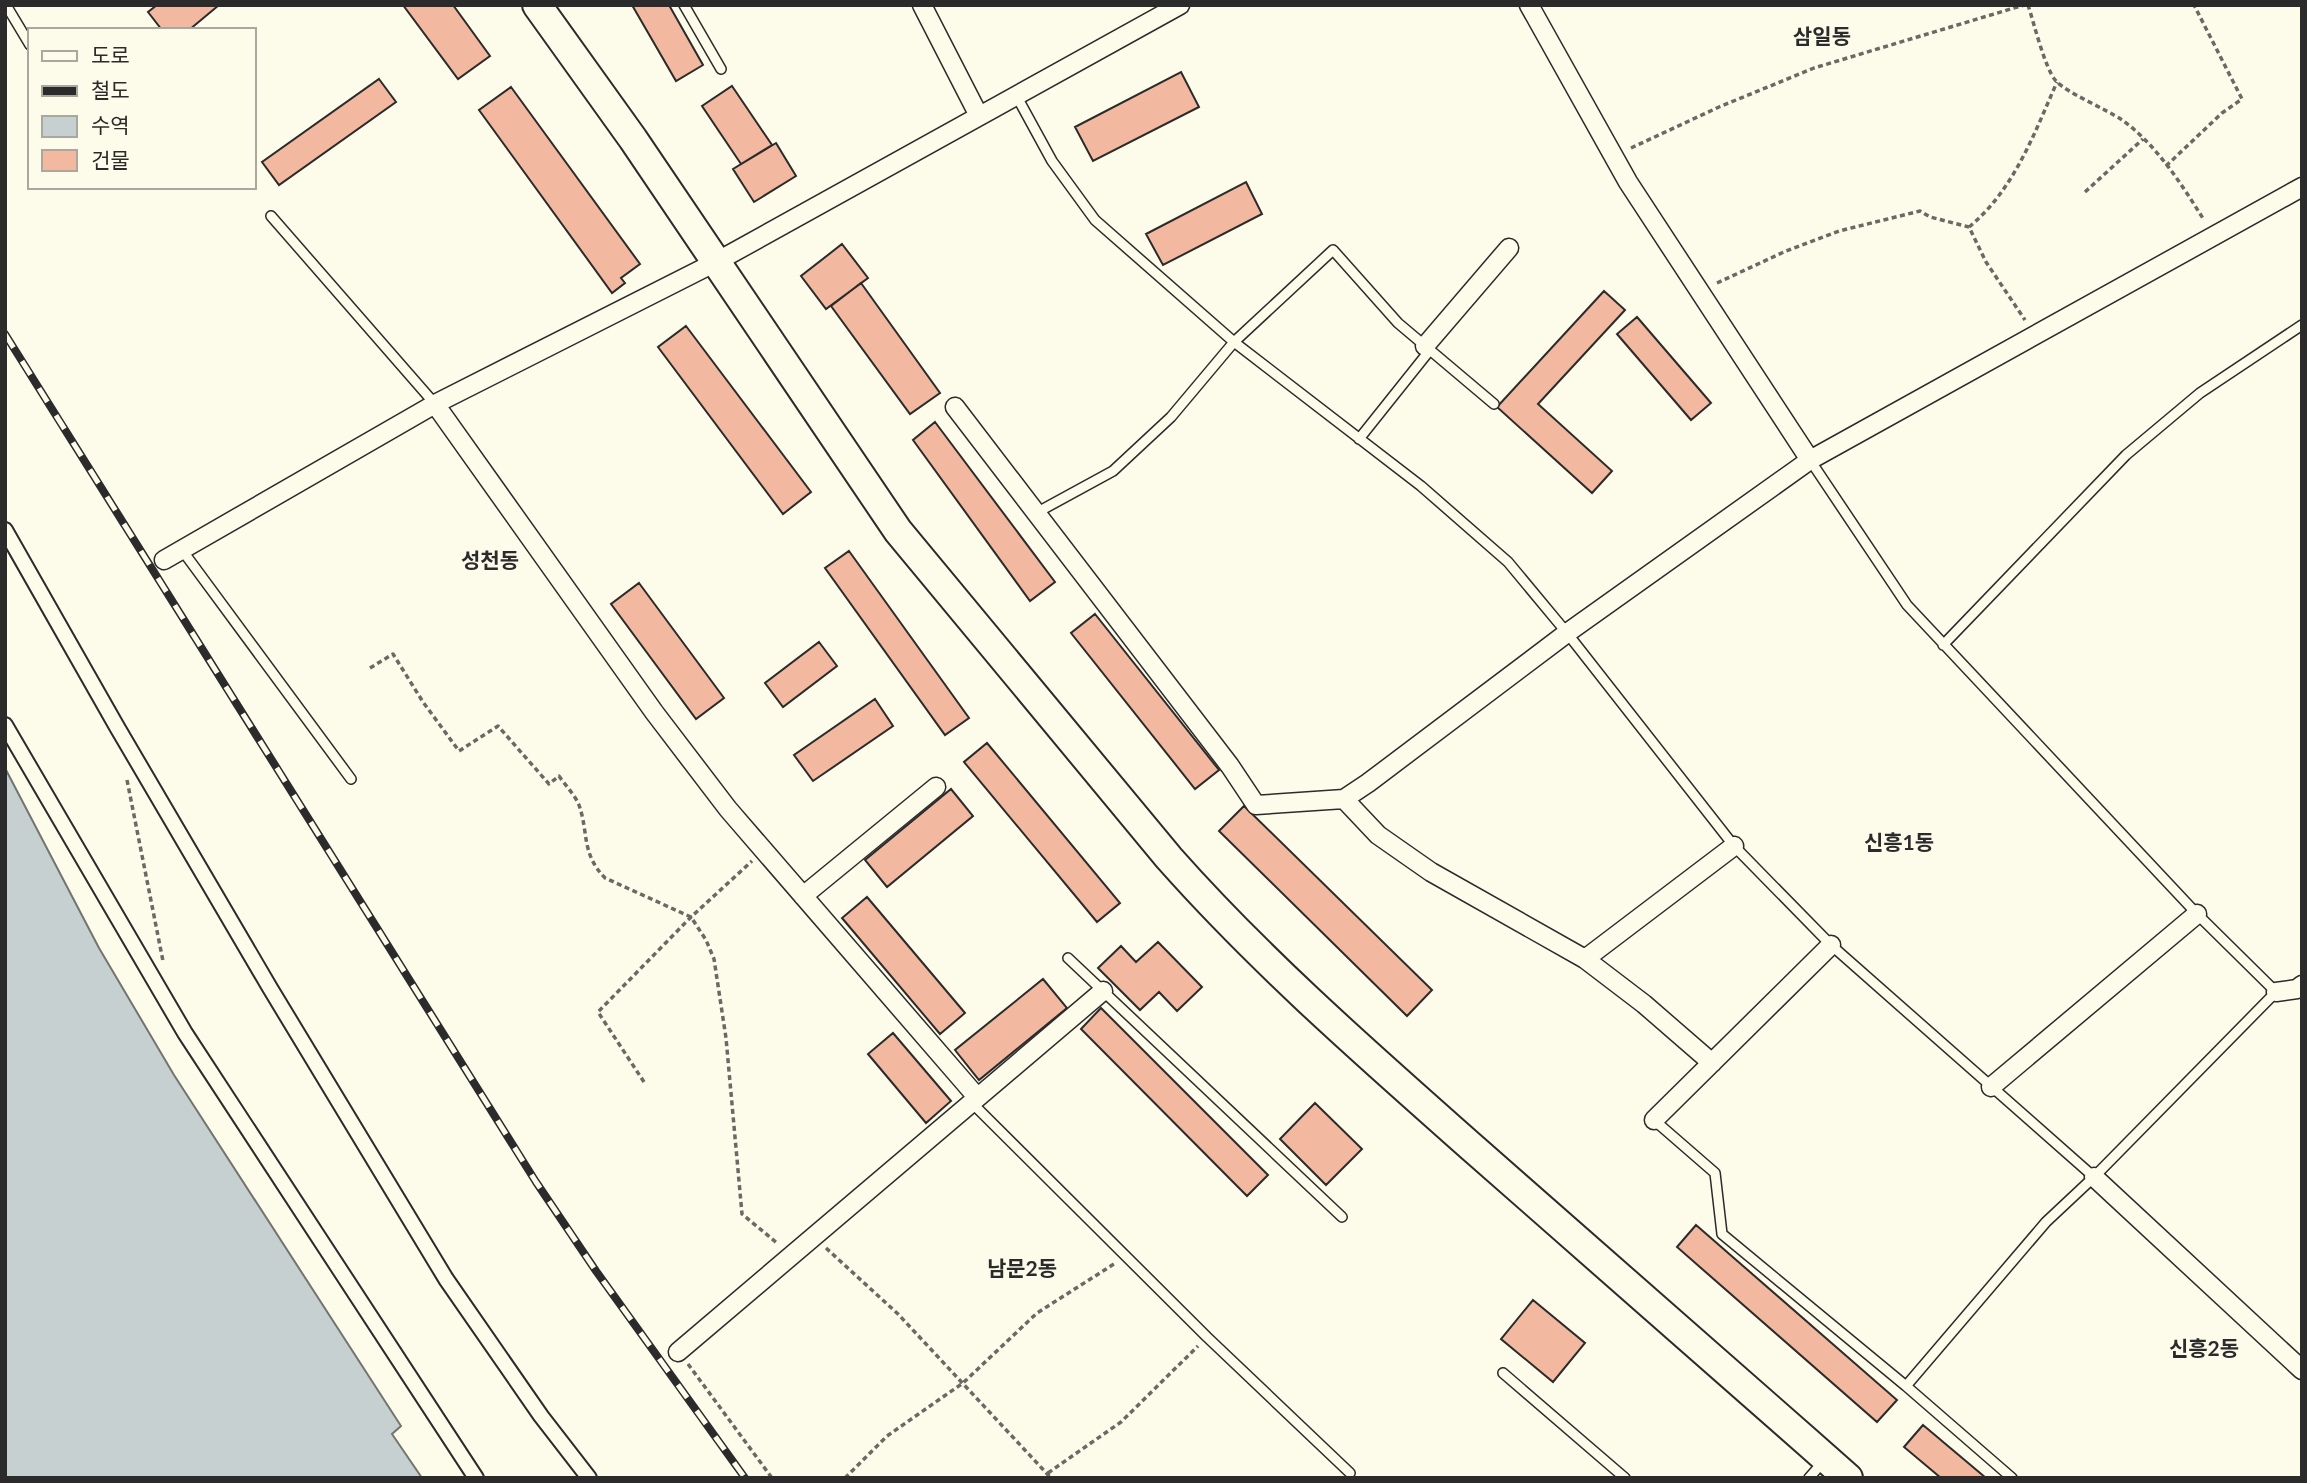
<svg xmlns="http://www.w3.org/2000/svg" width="2307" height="1483" viewBox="0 0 2307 1483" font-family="Lato,'Noto Sans KR',sans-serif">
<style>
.water{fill:#c7d0d0;stroke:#74746e;stroke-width:2}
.building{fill:#f2b8a0;stroke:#2b2b2b;stroke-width:2}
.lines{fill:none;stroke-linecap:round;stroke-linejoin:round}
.service-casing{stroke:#2b2b2b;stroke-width:12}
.pedestrian-casing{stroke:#2b2b2b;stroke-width:18}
.minor-casing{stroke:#2b2b2b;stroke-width:21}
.primary-casing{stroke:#2b2b2b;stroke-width:32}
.path{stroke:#6a6964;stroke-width:3.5;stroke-dasharray:5 3.5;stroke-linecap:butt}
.service{stroke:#fdfbea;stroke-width:9}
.pedestrian{stroke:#fdfbea;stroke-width:14}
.minor{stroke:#fdfbea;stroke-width:18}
.primary{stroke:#fdfbea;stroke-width:28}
.rail-casing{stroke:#2b2b2b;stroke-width:8}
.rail{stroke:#fdfbea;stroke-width:5;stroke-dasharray:16;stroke-linecap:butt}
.labels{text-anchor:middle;stroke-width:5;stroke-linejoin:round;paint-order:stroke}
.neighbourhood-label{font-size:21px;font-weight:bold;fill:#2b2b2b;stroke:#fdfbea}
</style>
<rect width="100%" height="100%" fill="#fdfbea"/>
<path class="water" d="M5 768 99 948 174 1075 401 1426 392 1434 422 1478H5Z"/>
<path class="building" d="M157 5H219L189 30H162L148 12Z
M403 5H453L490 56 458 79Z
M632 5H669L703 65 676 81Z
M1181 72 1199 107 1093 161 1075 127Z
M379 79 396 102 279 185 262 162Z
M732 86 772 145 741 164 702 106Z
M511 87 640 264 621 278 625 283 612 293 479 110Z
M776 143 796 176 754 202 733 169Z
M1246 182 1262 214 1163 265 1146 234Z
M842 244 868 278 826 309 801 276Z
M861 283 940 393 910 414 831 306Z
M1604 291 1625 310 1538 404 1612 471 1592 493 1497 407Z
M1637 317 1711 403 1691 420 1617 334Z
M686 326 811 492 783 514 658 347Z
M935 422 1055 582 1030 601 913 440Z
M849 551 969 718 945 735 825 568Z
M639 583 724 698 696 719 611 604Z
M1095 614 1219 770 1195 789 1071 633Z
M819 642 837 666 783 707 765 683Z
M875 699 893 726 813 781 794 755Z
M987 743 1120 903 1097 922 964 762Z
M951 789 973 816 887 887 865 860Z
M1244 806 1432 990 1407 1016 1219 831Z
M867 897 965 1013 940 1034 842 918Z
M1158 942 1202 987 1177 1011 1159 992 1140 1010 1098 968 1121 946 1136 962Z
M1043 979 1067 1008 979 1080 955 1050Z
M1101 1008 1268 1175 1247 1196 1081 1029Z
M893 1033 951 1101 926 1123 868 1054Z
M1315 1103 1362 1149 1326 1185 1280 1139Z
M1696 1225 1897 1400 1877 1422 1677 1247Z
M1533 1300 1585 1343 1553 1382 1501 1339Z
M1923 1425 1986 1478H1941L1904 1447Z"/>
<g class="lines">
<g class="service-casing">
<path id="service" d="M6 5 30 45
M684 5 721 69
M1017 97 1052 161 1095 220 1234 342 1421 486 1508 562 1567 633 1734 846 1831 945 2094 1177 2276 992 2197 914 1907 605 1810 460
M271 216 435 404
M1359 439 1430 350
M1036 513 1113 471 1171 417 1234 342 1333 250 1398 323 1494 404
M182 550 351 779
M1943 645 2126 455 2200 393 2302 325
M1068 958 1342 1217
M971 1102 1207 1337 1350 1473
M1654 1120 1715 1173 1722 1234 1906 1386 2012 1478
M1503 1373 1625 1478
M1906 1386 2046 1222 2094 1177
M1809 1478 1823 1462"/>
</g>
<g class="pedestrian-casing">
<path id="pedestrian" d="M5 530 117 727 270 988 446 1279 541 1416 589 1478
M5 725 185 1033 476 1478"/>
</g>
<g class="minor-casing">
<path id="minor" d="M922 5 979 116
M1529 5 1628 182 1810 460
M1425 346 1509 248
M435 404 654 712 728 809 977 1097
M955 407 1230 766 1256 805 1344 799 1368 783 1567 633 1810 460 2302 187
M164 560 435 404 716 262 1180 5
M1344 799 1378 835 1431 872 1585 959 1644 1004 1712 1063
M803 896 936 787
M1585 959 1734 846
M2276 992 2297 989 2302 985
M1991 1087 2197 914
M1654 1120 1831 945
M2094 1177 2302 1370
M678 1352 1103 991"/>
</g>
<g class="primary-casing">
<path id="primary" d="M537 5 633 139 898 531 1169 858C1262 963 1370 1057 1475 1150 1599 1259 1724 1368 1848 1478"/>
</g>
<path class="path" d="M2028 5C2034 23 2045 69 2056 81 2067 93 2106 109 2122 120 2157 145 2182 185 2204 220
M1631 148 1719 107 1814 68 2024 5
M2166 166 2222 113 2242 99 2194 5
M2085 192 2143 139
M1969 227C2014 190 2034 134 2057 82
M1717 283 1786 251 1839 231 1920 211 1930 217 1969 227 1986 262 2025 320
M370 668 393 654 423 702 459 751 498 726 549 784 559 776C565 785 575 795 579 805 589 834 581 853 605 878L691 917 706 940 714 959 726 1038 742 1214 777 1243
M127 780 163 961
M644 1082 598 1012 691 917 752 861
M826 1248 898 1314 1051 1478
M688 1364 772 1478
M1048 1473 1121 1422 1198 1346
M845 1478 887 1436 963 1383 1037 1313 1114 1264"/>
<use href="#service" class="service"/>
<use href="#pedestrian" class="pedestrian"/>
<use href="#minor" class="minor"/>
<use href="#primary" class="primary"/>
<g class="rail-casing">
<path id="rail" d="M5 334 536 1182 596 1271 745 1478"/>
</g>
<use href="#rail" class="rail"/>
</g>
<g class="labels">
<g class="neighbourhood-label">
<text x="1822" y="44">삼일동</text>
<text x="490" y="568">성천동</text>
<text x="1899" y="850">신흥1동</text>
<text x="1022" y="1276">남문2동</text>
<text x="2204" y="1356">신흥2동</text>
</g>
</g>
<rect width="2307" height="1483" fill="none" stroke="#2b2b2b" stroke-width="14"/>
<rect x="28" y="28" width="228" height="161" fill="#fdfbea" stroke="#a9a89e" stroke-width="2"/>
<rect x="42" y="51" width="35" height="10" fill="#fdfbea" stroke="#a9a89e" stroke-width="2"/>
<text x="91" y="63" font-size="21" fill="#2b2b2b">도로</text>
<rect x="42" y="86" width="35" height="10" fill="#2b2b2b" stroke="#a9a89e" stroke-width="2"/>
<text x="91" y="98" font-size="21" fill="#2b2b2b">철도</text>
<rect x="42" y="116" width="35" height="21" fill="#c7d0d0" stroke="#a9a89e" stroke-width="2"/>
<text x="91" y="133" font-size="21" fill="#2b2b2b">수역</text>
<rect x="42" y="150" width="35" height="21" fill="#f2b8a0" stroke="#a9a89e" stroke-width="2"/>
<text x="91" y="168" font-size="21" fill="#2b2b2b">건물</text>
</svg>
